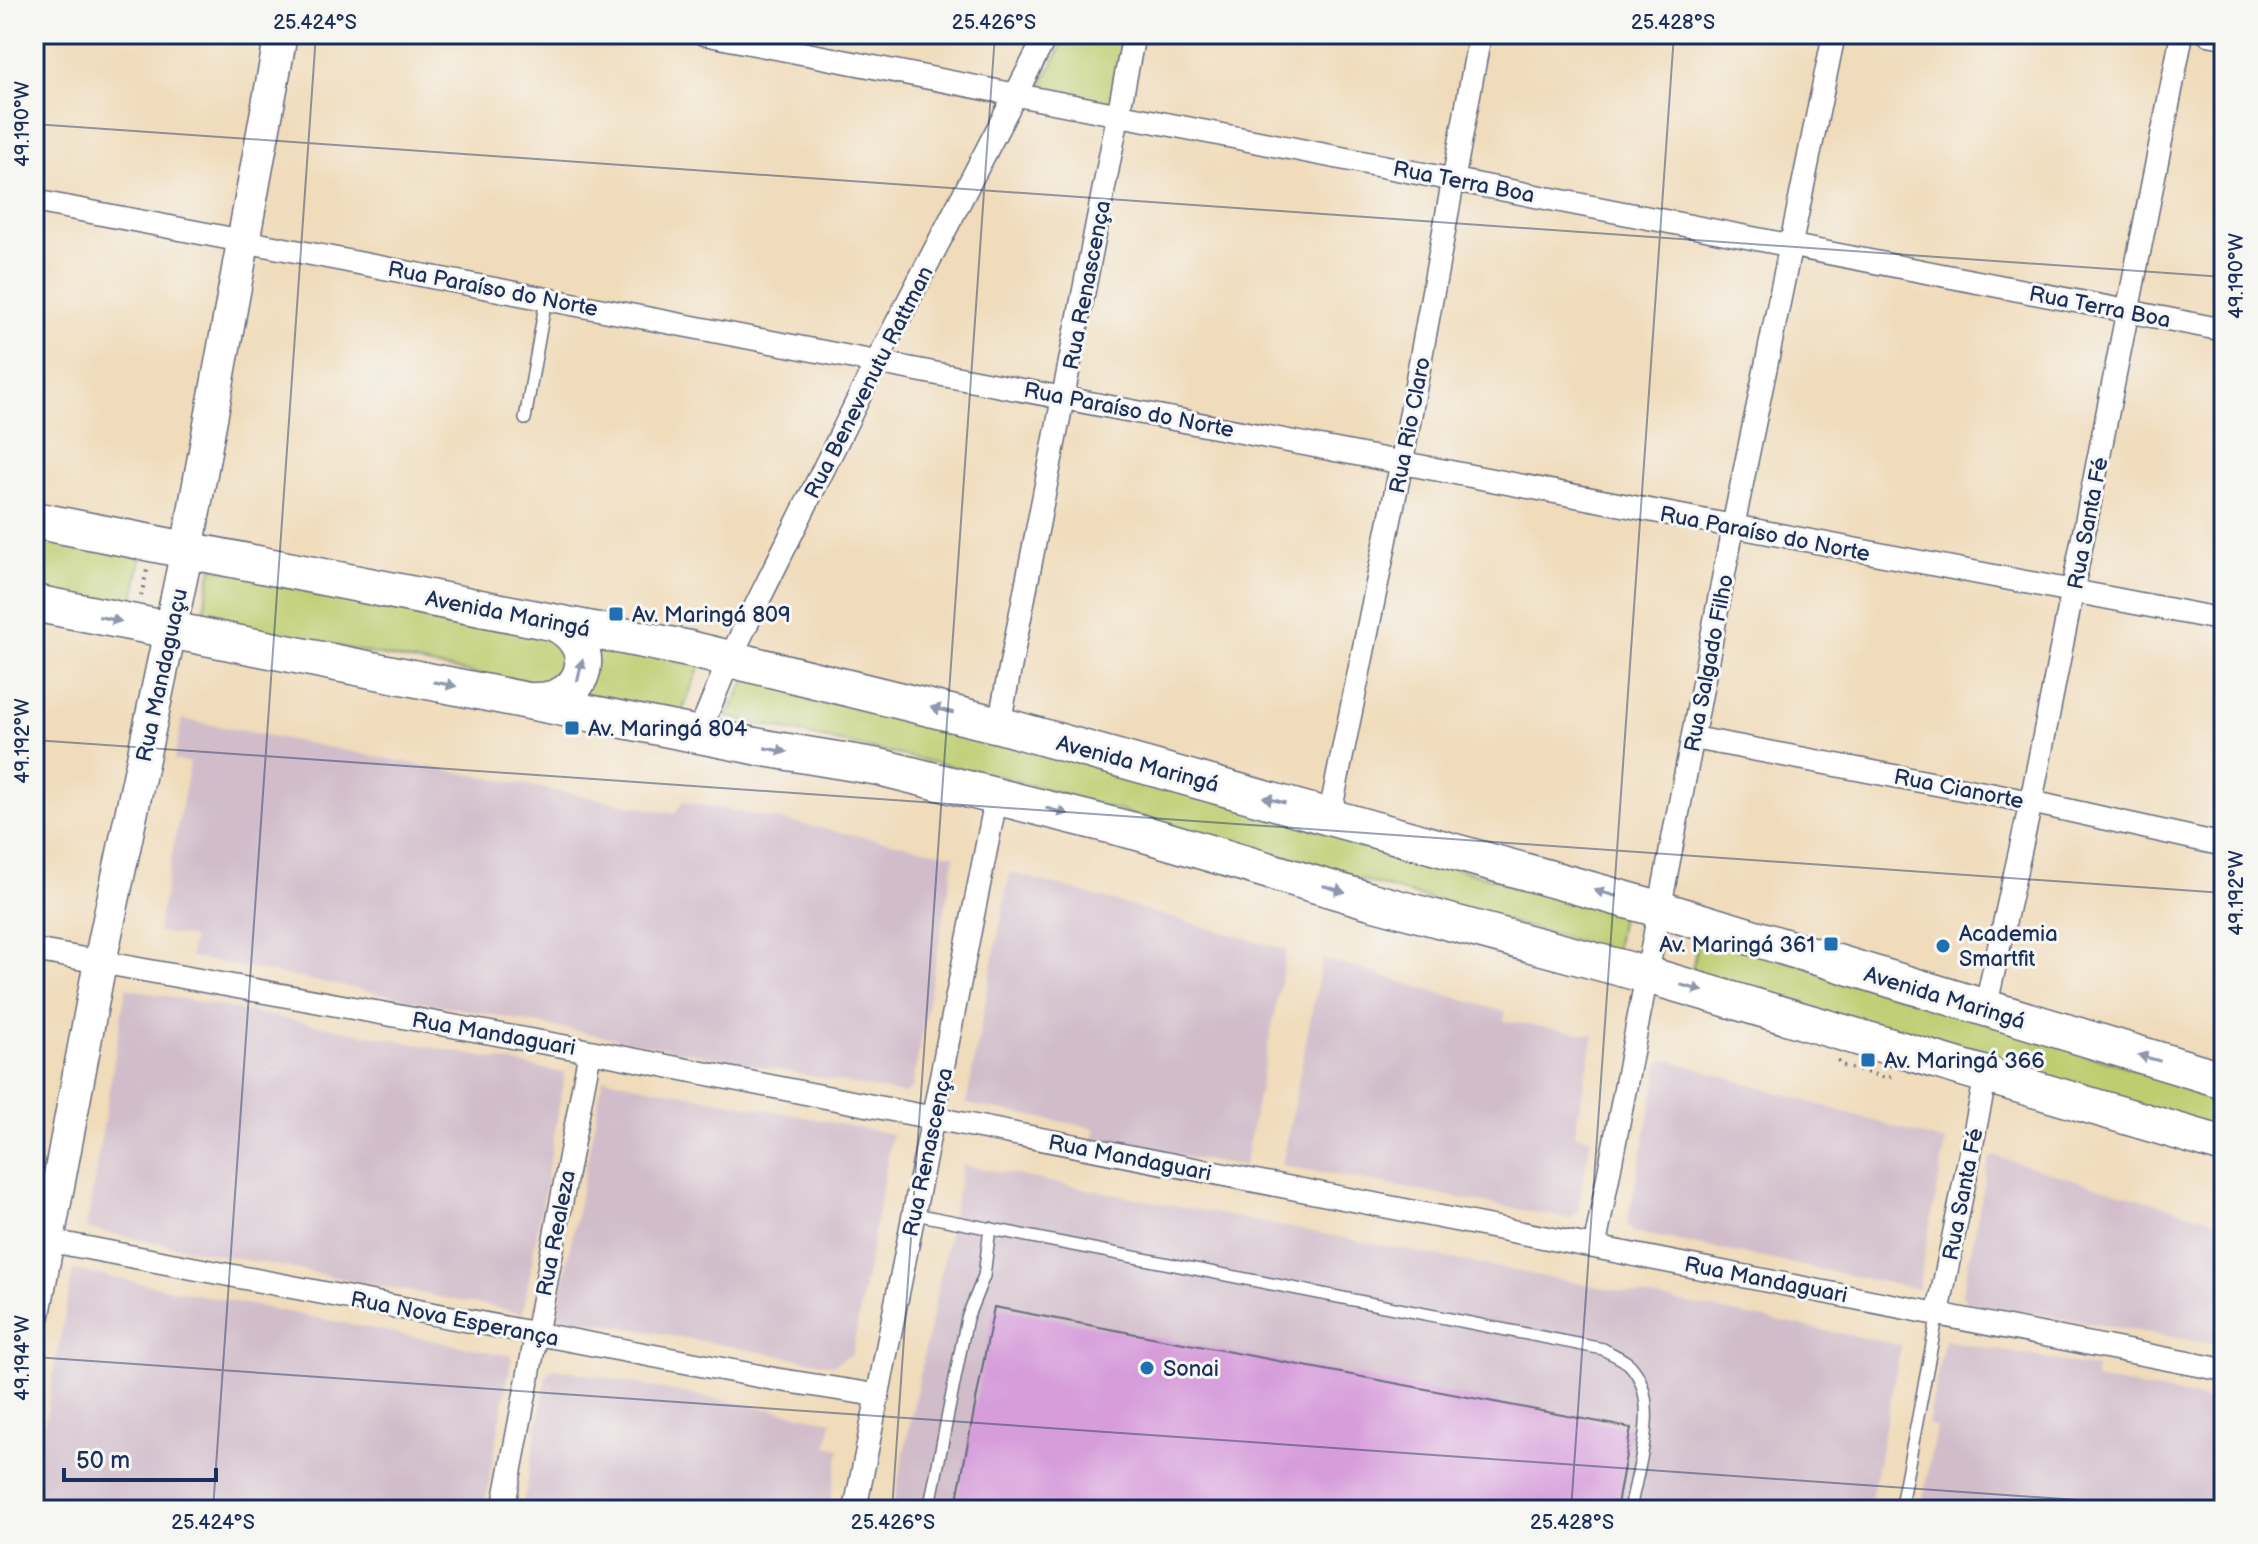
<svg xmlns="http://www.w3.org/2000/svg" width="2258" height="1544" viewBox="0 0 2258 1544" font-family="'Balsamiq Sans',sans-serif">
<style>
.industrial{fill:#d1bdca}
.green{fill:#becd6f;stroke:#6c7e66;stroke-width:2}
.building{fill:#d79ddb}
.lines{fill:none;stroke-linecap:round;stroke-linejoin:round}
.lane-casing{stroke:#666b7e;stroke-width:14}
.street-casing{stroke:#666b7e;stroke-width:25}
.secondary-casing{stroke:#666b7e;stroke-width:35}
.primary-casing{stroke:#666b7e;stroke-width:39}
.path{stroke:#666b7e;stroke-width:4;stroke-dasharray:2 6;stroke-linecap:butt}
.lane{stroke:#fff;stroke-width:11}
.street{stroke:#fff;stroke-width:22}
.secondary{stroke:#fff;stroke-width:32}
.primary{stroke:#fff;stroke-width:36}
.oneway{fill:#8d97ae}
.ticks{fill:none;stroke:#1b2f5e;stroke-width:2;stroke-opacity:0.45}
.poi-dot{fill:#1f6fb2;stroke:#f6f6f2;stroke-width:3}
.labels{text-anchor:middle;stroke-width:6;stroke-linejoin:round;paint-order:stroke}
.street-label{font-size:22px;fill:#1b2f5e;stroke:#f6f6f2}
.poi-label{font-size:22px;fill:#1b2f5e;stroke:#f6f6f2;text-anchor:start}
.neatline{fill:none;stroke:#1b2f5e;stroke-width:3}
.ticks-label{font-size:20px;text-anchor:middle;fill:#1b2f5e}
</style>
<rect width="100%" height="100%" fill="#f6f6f2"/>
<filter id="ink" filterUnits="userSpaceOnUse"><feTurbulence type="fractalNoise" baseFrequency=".0125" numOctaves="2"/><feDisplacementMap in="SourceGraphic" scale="16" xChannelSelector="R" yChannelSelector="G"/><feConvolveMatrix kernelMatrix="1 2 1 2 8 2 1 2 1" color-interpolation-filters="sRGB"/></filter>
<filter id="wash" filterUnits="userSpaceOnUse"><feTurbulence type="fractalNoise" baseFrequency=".006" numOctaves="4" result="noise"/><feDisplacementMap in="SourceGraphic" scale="32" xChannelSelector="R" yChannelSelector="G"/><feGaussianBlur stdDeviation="1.8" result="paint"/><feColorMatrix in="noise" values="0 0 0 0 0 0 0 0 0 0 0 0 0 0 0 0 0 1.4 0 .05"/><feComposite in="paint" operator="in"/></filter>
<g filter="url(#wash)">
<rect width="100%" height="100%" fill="#f0dbba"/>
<path class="industrial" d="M182 719 675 814 683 801 955 855 912 1089 904 1094 190 957 193 938 157 932 190 763 174 760Z
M1010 872 1287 950 1244 1167 1093 1141 1095 1128 966 1104Z
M1322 959 1506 1012 1504 1021 1594 1035 1574 1135 1591 1138 1577 1213 1570 1219 1282 1165Z
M126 988 565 1073 523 1313 86 1229Z
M1665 1059 1946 1142 1918 1289 1633 1232 1627 1224 1660 1063Z
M603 1078 892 1134 852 1354 833 1365 557 1315Z
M1994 1156 2224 1223V1346L1968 1302 1962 1295 1989 1160Z
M963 1165 1901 1345 1869 1510H892Z
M73 1270 512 1356 484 1510H34V1478Z
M1944 1340 2096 1368 2095 1379 2224 1403V1473L2217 1510H1921L1936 1427 1928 1425Z
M555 1368 832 1421 827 1446 840 1449 829 1510H522L547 1373Z"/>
<path class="green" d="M1068 34H1132L1118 104 1040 88Z
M34 538 141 558 131 610 34 590Z
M212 567 701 663 681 714 202 620Z
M747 677 1014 743 1621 915 1615 952 1001 777 727 717Z
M1699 933 2224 1097V1134L1691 977Z"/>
<g id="blocks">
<path class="building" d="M994 1307 1631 1428 1616 1510H955Z"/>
</g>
</g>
<g filter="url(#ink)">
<use href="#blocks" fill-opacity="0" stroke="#666b7e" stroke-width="2"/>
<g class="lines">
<g class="lane-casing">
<path id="lane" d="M525 419 546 299
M915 1214 1603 1349C1611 1354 1623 1358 1630 1365 1663 1400 1637 1469 1630 1510
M929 1510 967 1318 984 1276 990 1228
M1900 1510 1938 1313"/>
</g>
<g class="street-casing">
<path id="street" d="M704 34 2224 330
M2208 34 2224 37
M34 201 2224 620
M999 725 1134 34
M698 735 730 658 877 361 1047 34
M1694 738 2031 802 2224 845
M1330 814 1402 461 1480 34
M34 950 590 1051 2224 1370
M1985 1010 2031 802 2182 34
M35 1238 774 1379 876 1395
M1595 1245 1733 527 1834 34
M1938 1313 1986 1075
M503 1510 590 1051
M855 1510 997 794"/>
</g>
<g class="secondary-casing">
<path id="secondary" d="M34 1314 100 962 187 550 281 34"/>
</g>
<g class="primary-casing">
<path id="primary" d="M34 520 689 649 999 725 1659 909 2224 1080
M34 603 770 749 879 767 1138 832 1371 901 1647 975 2224 1145
M534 701C588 702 602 644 553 622"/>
</g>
<path class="path" d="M141 596 147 570
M1838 1060 1841 1065 1886 1078 1892 1076"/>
<use href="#lane" class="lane"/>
<use href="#street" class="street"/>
<use href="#secondary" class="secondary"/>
<use href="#primary" class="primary"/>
</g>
<defs><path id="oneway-solid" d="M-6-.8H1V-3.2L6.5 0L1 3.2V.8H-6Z" transform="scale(2)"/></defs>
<g class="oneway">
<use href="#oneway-solid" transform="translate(110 619) rotate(12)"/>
<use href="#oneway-solid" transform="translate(580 670) rotate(-77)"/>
<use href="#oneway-solid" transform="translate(445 684) rotate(11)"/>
<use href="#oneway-solid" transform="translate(942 710) rotate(-166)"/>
<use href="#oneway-solid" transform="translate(776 750) rotate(10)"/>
<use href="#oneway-solid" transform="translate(1274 800) rotate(-165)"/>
<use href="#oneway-solid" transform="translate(1057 811) rotate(15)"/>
<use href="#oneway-solid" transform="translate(1334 889) rotate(17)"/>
<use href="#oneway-solid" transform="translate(1605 893) rotate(-164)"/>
<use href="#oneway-solid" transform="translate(1692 988) rotate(16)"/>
<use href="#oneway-solid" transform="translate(2149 1058) rotate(-164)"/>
</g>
</g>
<path class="ticks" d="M34 124 2224 277M34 740 2224 893M34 1357 2221 1510M213 1510 316 34M892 1510 995 34M1571 1510 1674 34"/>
<g class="poi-dot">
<rect x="608" y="606" width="16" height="16" rx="4"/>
<rect x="564" y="720" width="16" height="16" rx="4"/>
<rect x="1823" y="936" width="16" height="16" rx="4"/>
<circle cx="1943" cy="946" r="8"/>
<rect x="1860" y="1052" width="16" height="16" rx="4"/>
<circle cx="1147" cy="1368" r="8"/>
</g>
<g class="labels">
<g class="street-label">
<text transform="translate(1464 181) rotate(11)" y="8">Rua Terra Boa</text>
<text transform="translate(1086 285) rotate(-79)" y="8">Rua Renascença</text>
<text transform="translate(493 288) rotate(11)" y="8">Rua Paraíso do Norte</text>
<text transform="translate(2100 306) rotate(11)" y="8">Rua Terra Boa</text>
<text transform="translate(868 382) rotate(-63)" y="8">Rua Benevenutu Rattman</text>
<text transform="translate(1129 409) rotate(11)" y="8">Rua Paraíso do Norte</text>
<text transform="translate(1409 425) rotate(-79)" y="8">Rua Rio Claro</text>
<text transform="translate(2087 523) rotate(-79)" y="8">Rua Santa Fé</text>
<text transform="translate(1765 533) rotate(11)" y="8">Rua Paraíso do Norte</text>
<text transform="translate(508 613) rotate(11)" y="8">Avenida Maringá</text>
<text transform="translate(1708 663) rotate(-79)" y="8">Rua Salgado Filho</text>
<text transform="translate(161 675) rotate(-78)" y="8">Rua Mandaguaçu</text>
<text transform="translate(1138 763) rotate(15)" y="8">Avenida Maringá</text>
<text transform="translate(1959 788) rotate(11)" y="8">Rua Cianorte</text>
<text transform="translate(1945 997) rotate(17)" y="8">Avenida Maringá</text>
<text transform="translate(494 1033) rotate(10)" y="8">Rua Mandaguari</text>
<text transform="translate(927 1152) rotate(-78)" y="8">Rua Renascença</text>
<text transform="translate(1130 1157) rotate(11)" y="8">Rua Mandaguari</text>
<text transform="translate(1962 1194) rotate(-79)" y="8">Rua Santa Fé</text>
<text transform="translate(555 1233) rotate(-79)" y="8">Rua Realeza</text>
<text transform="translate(1766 1279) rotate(11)" y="8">Rua Mandaguari</text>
<text transform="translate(455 1318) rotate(11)" y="8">Rua Nova Esperança</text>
</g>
<g class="poi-label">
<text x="632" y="622">Av. Maringá 809</text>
<text x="588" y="736">Av. Maringá 804</text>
<text x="1959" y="941">Academia<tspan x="1959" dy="25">Smartfit</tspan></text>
<text x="1815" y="952" text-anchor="end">Av. Maringá 361</text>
<text x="1884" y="1068">Av. Maringá 366</text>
<text x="1163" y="1376">Sonai</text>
</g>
</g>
<rect width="2258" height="1544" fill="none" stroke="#f6f6f2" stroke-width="88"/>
<path d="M64 1468v12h152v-12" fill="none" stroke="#1b2f5e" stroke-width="4"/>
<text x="76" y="1468" font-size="24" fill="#1b2f5e" stroke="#f6f6f2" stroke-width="6" paint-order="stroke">50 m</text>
<rect x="44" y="44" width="2170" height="1456" class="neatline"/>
<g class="ticks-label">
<text x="315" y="29">25.424°S</text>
<text x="994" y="29">25.426°S</text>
<text x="1673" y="29">25.428°S</text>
<text transform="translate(22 124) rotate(-90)" y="7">49.190°W</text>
<text transform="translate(2236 276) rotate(-90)" y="7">49.190°W</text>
<text transform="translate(22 741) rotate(-90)" y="7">49.192°W</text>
<text transform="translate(2236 893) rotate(-90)" y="7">49.192°W</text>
<text transform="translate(22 1358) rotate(-90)" y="7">49.194°W</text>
<text x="213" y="1529">25.424°S</text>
<text x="893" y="1529">25.426°S</text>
<text x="1572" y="1529">25.428°S</text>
</g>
</svg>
